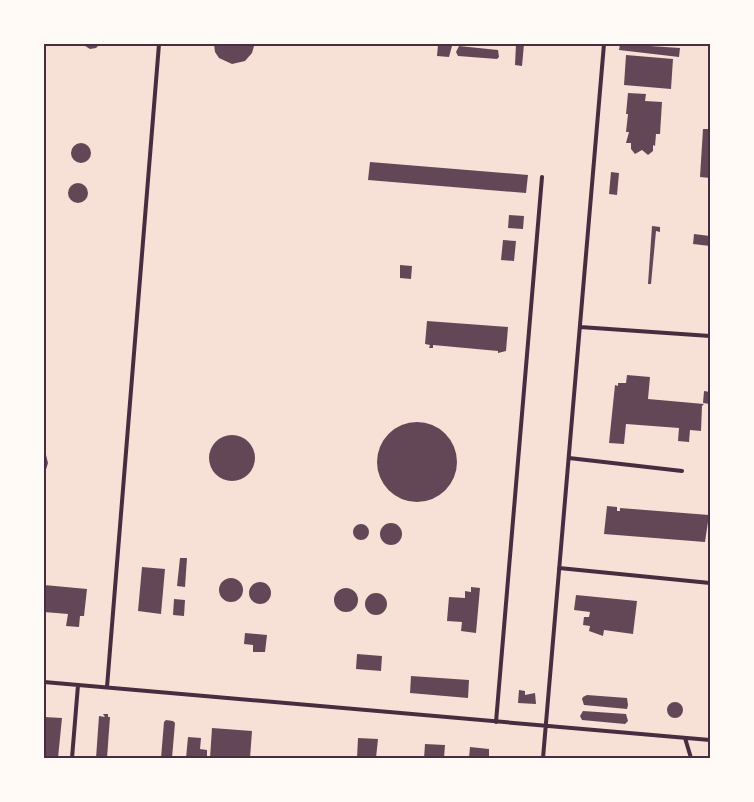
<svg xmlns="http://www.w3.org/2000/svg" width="754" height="802" viewBox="0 0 754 802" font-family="Roboto,sans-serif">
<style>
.building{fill:#644757}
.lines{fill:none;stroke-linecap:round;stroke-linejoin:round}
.service{stroke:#4a2c40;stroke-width:4}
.neatline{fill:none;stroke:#4a2c40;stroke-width:2}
</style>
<rect width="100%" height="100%" fill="#f7e1d7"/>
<path class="building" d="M82 44H100L96 48 90 49Z
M214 44H254V46L252 53 245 61 232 64 219 58 215 52Z
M516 44H524L522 66 515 65Z
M620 44 680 48 679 57 619 50Z
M438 45 452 46 449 57 437 56Z
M459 46 498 50 499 57 497 59 458 56 456 52Z
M626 55 673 59 671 89 624 85Z
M628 93 646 94 645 101 662 102 660 134H656L655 146 653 145V151L648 155 642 150 635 154 631 149V143H626L629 132H626L628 114H626Z
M703 129H710V178L700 177Z
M71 153a10 10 0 1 1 20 0a10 10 0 1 1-20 0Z
M370 162 528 175 526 193 368 180Z
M611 172 619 173 617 195 609 194Z
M68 193a10 10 0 1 1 20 0a10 10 0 1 1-20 0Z
M509 215 524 216 523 229 508 228Z
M652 226 660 227V232L656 231 651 284H648Z
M694 234 710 236V246L693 244Z
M503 240 516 241 514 261 501 260Z
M400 265 412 266 411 279 400 278Z
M427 321 508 327 506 351 498 353V351L433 345V348H429L430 345 425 344Z
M627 375 650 377 648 399 704 404 702 406 701 431 690 430 689 442 678 441 679 428 626 424 624 444 609 443 615 385 618 386V383H626Z
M704 391 710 392V404L703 403Z
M377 462a40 40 0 1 1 80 0a40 40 0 1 1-80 0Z
M209 458a23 23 0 1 1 46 0a23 23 0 1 1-46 0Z
M44 447 48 463 44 476Z
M607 506 617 507V511H620V508L709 515 705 542 604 534Z
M380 534a11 11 0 1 1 22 0a11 11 0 1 1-22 0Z
M353 532a8 8 0 1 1 16 0a8 8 0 1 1-16 0Z
M180 558H187L185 587 177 586Z
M142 567 165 569 161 614 138 611Z
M219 590a12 12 0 1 1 24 0a12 12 0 1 1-24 0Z
M249 593a11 11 0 1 1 22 0a11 11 0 1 1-22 0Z
M44 585 87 589 84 616H80L79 627 66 626 68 614 44 612Z
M471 587 480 588 476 633 461 631 462 622 447 621 449 597 465 598V591L471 592Z
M334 600a12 12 0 1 1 24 0a12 12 0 1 1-24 0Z
M365 604a11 11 0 1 1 22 0a11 11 0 1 1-22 0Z
M576 595 637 601 633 634 604 630 603 636 589 631 590 626 583 625 584 617H589L590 612 574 610Z
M174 599 185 600 184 616 173 615Z
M245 633 267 635 265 652H253V645L244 644Z
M357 654 382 656 381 671 356 669Z
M411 676 469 680 468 698 410 693Z
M519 690 525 691V695L535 693 536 704 518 703Z
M587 695 627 698 628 705 627 709 584 705 582 699 583 697Z
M667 710a8 8 0 1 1 16 0a8 8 0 1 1-16 0Z
M583 711 626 714 628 721 625 724 582 720 580 716Z
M103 714H108V717H110L107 758H96L99 716 105 717Z
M44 717 62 718 58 758H44Z
M166 720 173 721 175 723 172 758H161L164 722Z
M212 728 252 731 250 758H210Z
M188 737 201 738 200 749 207 750V758H186Z
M358 738 378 739 376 758H357Z
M425 744 445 745 444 758H424Z
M470 747 489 749V758H469Z"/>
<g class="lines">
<path class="service" d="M580 327 710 336
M569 458 682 471
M559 568 710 583
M44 682 710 740
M107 687 159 44
M496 722 542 177
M685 738 691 758
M72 758 78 685
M543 758 604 44"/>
</g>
<rect width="754" height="802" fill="none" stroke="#fffaf5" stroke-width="90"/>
<rect x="45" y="45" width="664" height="712" class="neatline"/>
</svg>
